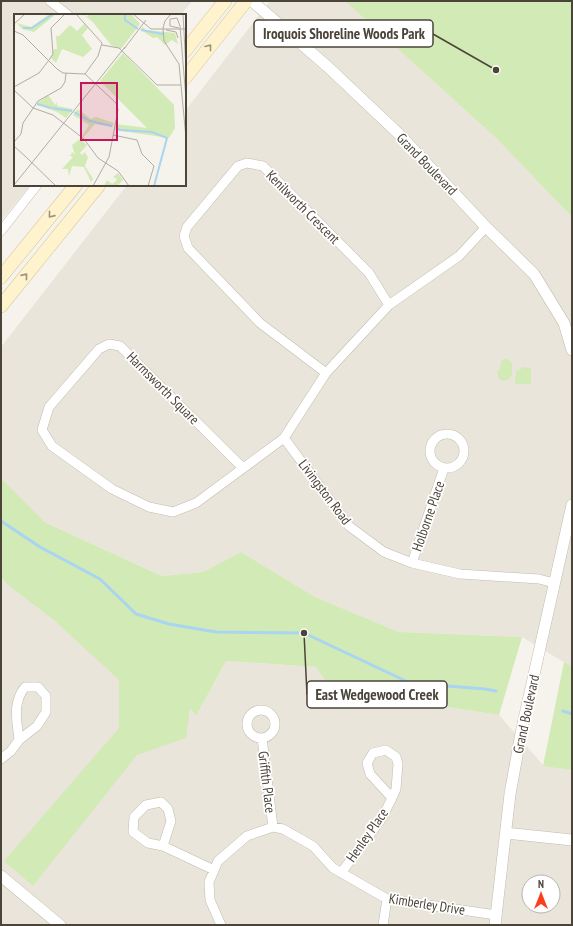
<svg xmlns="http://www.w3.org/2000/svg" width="573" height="926" viewBox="0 0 573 926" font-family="'PT Sans Narrow',sans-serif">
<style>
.residential{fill:#eae5da;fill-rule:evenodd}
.green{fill:#d2eab5}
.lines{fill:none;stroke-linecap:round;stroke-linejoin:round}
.stream{stroke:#a9d4f2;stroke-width:3}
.minor-casing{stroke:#c2bbae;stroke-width:10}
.tertiary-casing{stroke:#c2bbae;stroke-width:12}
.secondary-casing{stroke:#d6c79b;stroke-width:14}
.minor{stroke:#fff;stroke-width:9}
.tertiary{stroke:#fff;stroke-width:11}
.secondary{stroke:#fff3cd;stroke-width:13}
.oneway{stroke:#9c937c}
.labels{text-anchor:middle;stroke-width:3.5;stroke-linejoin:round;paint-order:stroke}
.street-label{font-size:14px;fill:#4b4439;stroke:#fff}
.inset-river{fill:none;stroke:#a9d4f2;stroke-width:2}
.inset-road{fill:none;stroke:#b2ada4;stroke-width:1}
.view{fill:#c2185b;fill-opacity:0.15;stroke:#c2185b;stroke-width:2}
.inset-edge{fill:none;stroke:#4b4439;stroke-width:2}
.leader{fill:none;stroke:#4b4439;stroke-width:1.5}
.callout-dot{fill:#4b4439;stroke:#fff;stroke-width:1.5}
.callout{fill:#fff;stroke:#4b4439;stroke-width:1.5}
.callout-label{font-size:15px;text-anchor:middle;font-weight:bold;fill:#4b4439}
</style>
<rect width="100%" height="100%" fill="#f6f3ec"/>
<path class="residential" d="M1 1H192L181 15H15V185H30L1 221Z
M270 1H345L496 138 572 217V667L522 637 399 632 315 597 241 552 203 572 162 576 46 523 1 478V347L127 185H185V111Z
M1 577 9 585 55 621 179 690 196 716 226 661 316 667 344 709 376 696 499 715 543 765 572 770V925H1ZM529 882H553V906H529Z"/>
<path class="green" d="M345 1H572V217L496 138Z
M506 358 512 363V375L509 379 504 381 499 379 497 371 500 369 501 361Z
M522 367 531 368V384H515L516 371 521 369Z
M1 478 46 523 162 576 203 572 241 552 315 597 399 632 522 637 499 715 376 696 344 709 316 667 226 661 196 716 190 708 186 738 137 755 33 886 4 861 119 728V680L55 621 8 585 1 577Z
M564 662 572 667V770L543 766Z"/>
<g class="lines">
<path class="stream" d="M1 521 40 547 100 579 136 614 169 624 216 632 304 633 410 683 485 689 496 691
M563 711 572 714"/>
<g class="minor-casing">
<path id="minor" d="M50 1 68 15
M1 231 37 185
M326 373 260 323 188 248 184 236 187 227 238 166 247 163 263 166 369 273 389 305
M430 451a17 17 0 1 1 34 0a17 17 0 1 1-34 0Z
M284 438 349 526 384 552 412 563 460 574 539 579 554 583
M243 468 120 346 109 344 99 349 49 407 42 430 52 446 112 489 149 507 173 512 196 503 284 438 326 373 363 333 389 305 459 256 486 227
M412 563 444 468
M247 724a14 14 0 1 1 28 0a14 14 0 1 1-28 0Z
M262 738 273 827
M386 750 396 757 398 764 396 789 392 798 370 774 367 763 373 753Z
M1 759 11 751 19 740 37 726 46 712V696L38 687H25C12 703 17 721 19 740
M163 846 171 821 168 809 161 802 146 805 134 817 133 832 148 843 163 846 214 870
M341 873 382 818 392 798
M221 925 210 900 209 882 218 861 247 836 273 827 283 829 313 846 333 868 387 899 496 915
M383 925 387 899"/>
</g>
<g class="tertiary-casing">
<path id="tertiary" d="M252 1 328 67 401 136 486 227 534 274 564 323 572 350
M506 833 572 840
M1 876 60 925
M495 925 510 794 522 728 572 505"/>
</g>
<g class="secondary-casing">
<path id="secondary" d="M185 51 225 1
M185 78 246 1
M1 277 76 185
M1 306 99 185"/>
</g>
<use href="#minor" class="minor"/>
<use href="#tertiary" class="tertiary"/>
<use href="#secondary" class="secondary"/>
</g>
<defs><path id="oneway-chevron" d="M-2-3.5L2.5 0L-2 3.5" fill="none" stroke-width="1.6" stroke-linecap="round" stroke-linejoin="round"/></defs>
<g class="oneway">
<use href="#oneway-chevron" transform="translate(209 47) rotate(-52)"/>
<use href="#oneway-chevron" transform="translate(51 215) rotate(129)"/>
<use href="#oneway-chevron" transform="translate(25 276) rotate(-51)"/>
</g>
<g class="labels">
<g class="street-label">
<text transform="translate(427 164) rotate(46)" y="5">Grand Boulevard</text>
<text transform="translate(303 207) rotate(45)" y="5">Kenilworth Crescent</text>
<text transform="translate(163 388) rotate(45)" y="5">Harmsworth Square</text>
<text transform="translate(325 492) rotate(53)" y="5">Livingston Road</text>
<text transform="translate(428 516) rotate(-71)" y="5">Holborne Place</text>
<text transform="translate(526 714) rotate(-78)" y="5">Grand Boulevard</text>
<text transform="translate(267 782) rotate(83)" y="5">Griffith Place</text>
<text transform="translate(367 835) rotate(-55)" y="5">Henley Place</text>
<text transform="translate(427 904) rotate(9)" y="5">Kimberley Drive</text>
</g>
</g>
<g transform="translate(14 14)">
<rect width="172" height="172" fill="#f6f3ec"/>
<path d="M42 0 20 18 8 15 3 9 17 13 34 1ZM68 0 74 3V0H117L126 10 107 35 97 31 78 7ZM70 10 74 14 68 21 78 35 69 43 48 35 42 49 37 44 40 35H43L42 22H45L56 11 63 17ZM129 13 132 16 161 19 164 30 158 26 151 31 143 23 139 24 126 15ZM109 39 160 91 161 114 155 124 101 116 102 110 133 114 86 67ZM34 81 41 91 43 88V92L59 95 52 104 43 98 22 90ZM64 95 77 105 82 103 100 109 98 113 81 110 69 124 68 122 75 111 59 101ZM66 125 73 131 66 139 68 141 73 136 71 139 74 143 71 152 79 165 77 168 70 153 58 152 55 162 54 155H48L59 143 55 141 58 140 57 137 61 141 58 131ZM104 159 109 166 103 172H90L93 166 98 170 101 168 103 165 99 163Z" fill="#d2eab5"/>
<path class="inset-river" d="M111 0V6L124 15M9 14H18L39 0M127 16 149 20M23 90 37 94M38 94 58 97M60 98 76 107 98 112M102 113 106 116 138 118 153 124 140 172"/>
<path class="inset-road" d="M62 0 88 29 84 42 71 60M119 0 137 15H172M169 0 172 55M0 10 11 0M149 14 150 27 165 50 172 124M149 14 151 7 157 0M165 14 156 12V5L163 4 166 12 172 85M152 16 162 18 164 24M0 17 9 21 43 55 49 59 71 60 102 89 104 96 95 143 79 172M88 31 105 34 143 71H167M110 35 132 6M0 73 25 59 35 46 39 40 37 14 51 0M0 76 19 94 39 101 70 125 84 144 104 157 115 172M99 121 123 126 128 140 140 152 134 172M0 128 7 120 9 109 24 87 47 74 51 68 52 59M0 132 13 144M13 144 42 172M0 171 111 33"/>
<path class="view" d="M67 69H103V126H67Z"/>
<rect width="172" height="172" class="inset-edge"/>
</g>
<path class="leader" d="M496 70L433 34M304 633L307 695"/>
<g class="callout-dot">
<circle cx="496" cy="70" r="4"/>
<circle cx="304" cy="633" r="4"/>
</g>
<g class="callout">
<rect x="254" y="20" width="179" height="27" rx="4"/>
<rect x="307" y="681" width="140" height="27" rx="4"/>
</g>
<g class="callout-label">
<text x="344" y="39">Iroquois Shoreline Woods Park</text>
<text x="377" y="700">East Wedgewood Creek</text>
</g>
<rect width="573" height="926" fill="none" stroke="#4b4439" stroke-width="4"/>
<g transform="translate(541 894)"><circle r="19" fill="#ffffff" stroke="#b7b4b0"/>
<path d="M0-3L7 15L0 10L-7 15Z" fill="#fc3f1d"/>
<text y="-6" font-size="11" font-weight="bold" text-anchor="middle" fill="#4b4439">N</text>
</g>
</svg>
